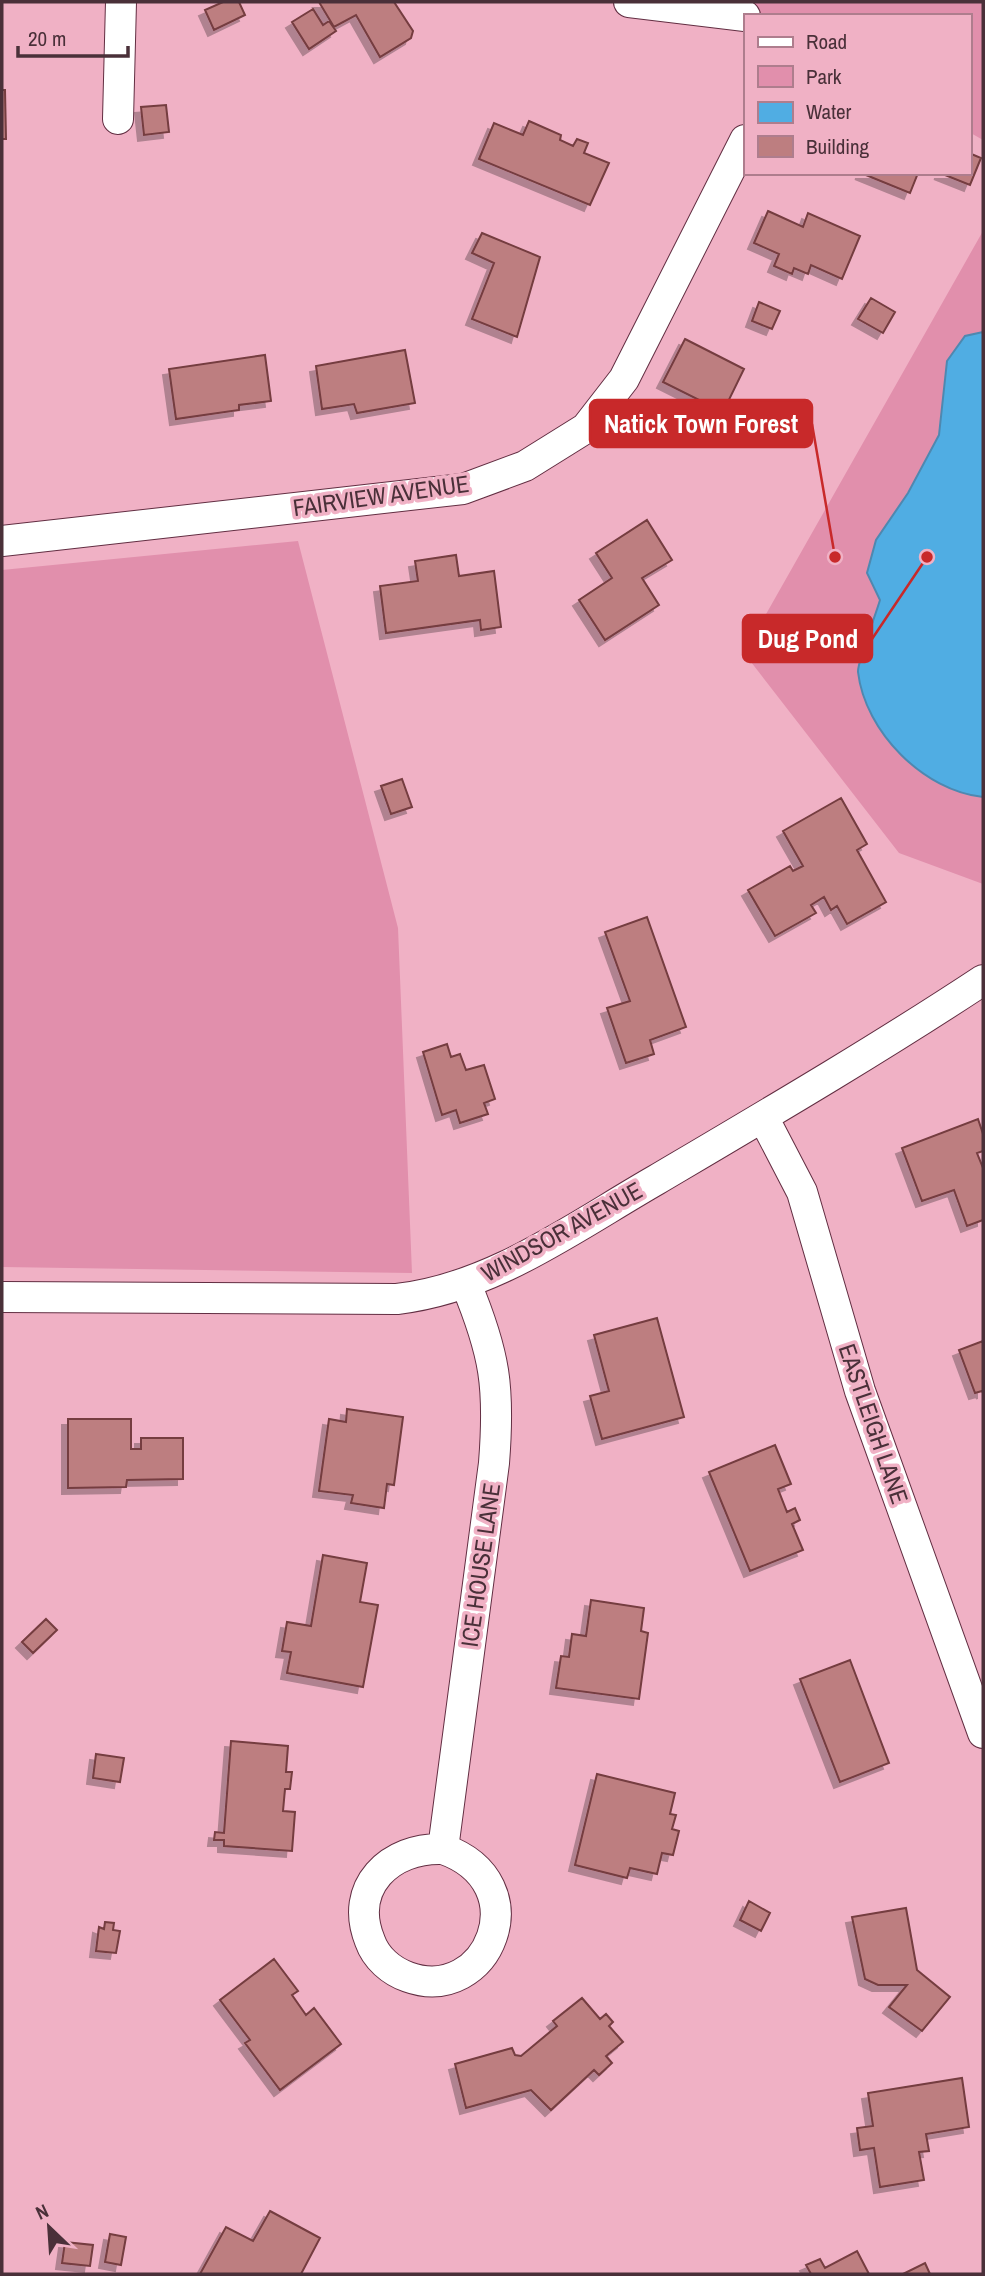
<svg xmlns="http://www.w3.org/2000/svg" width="985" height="2276" viewBox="0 0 985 2276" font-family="'Archivo Narrow',sans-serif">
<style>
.green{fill:#e18fac}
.water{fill:#50ade3;stroke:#4e88b0;stroke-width:2}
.building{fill:#bd7e80;stroke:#743c3f;stroke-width:2;filter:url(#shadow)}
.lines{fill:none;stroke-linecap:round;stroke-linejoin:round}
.minor-casing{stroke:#622e42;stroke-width:32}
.minor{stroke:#fff;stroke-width:30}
.labels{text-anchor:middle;stroke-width:7;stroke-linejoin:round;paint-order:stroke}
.street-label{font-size:24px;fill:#4a3039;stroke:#f0b1c5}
.leader{fill:none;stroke:#c8292a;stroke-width:2.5}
.callout-dot{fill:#c8292a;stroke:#f0b1c5;stroke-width:2.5}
.callout{fill:#c8292a;stroke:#c8292a;stroke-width:2.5}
.callout-label{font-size:26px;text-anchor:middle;font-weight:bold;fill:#fff}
</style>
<defs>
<filter id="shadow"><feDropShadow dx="-6" dy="6" stdDeviation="0" flood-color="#0004"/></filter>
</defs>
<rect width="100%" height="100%" fill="#f0b1c5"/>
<path class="green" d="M629 2H983V140L969 132V16H745Z
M983 231V332L965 336 944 388 939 435 908 493 876 540 867 573 880 600C876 614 857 663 858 672 865 732 924 791 983 797V884L899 853 744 653Z
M298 541 398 928 412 1273 2 1267V570Z"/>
<path class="water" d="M983 332V797C924 791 865 732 858 672 857 663 876 614 880 600L867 573 876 540 908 493 939 435 947 361 965 336Z"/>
<path class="building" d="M223 2H239L245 15 214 30 205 10Z
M319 2H394L413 31 411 38 380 57 356 15 334 27Z
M313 9 323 25 329 21 336 31 309 49 292 22Z
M2 90H5L6 139H2Z
M166 105 169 132 144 135 141 107Z
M529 121 561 135 560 140 573 146 577 139 588 143 584 153 609 163 590 205 479 159 494 123 523 135Z
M969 153 981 158 970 185 940 173H969Z
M861 173H918L910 193Z
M768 211 803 227 808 213 860 236 842 279 811 265 808 274 794 268 792 274 774 266 779 254 754 243Z
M482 233 540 257 517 337 472 319 494 263 472 253Z
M871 298 895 312 883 333 858 319Z
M759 302 780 311 772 329 752 321Z
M685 339 744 369 723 412 663 382Z
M405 350 415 403 357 413 354 404 322 409 316 366Z
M265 355 271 401 239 405V410L176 419 169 369Z
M647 520 672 560 642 578 659 605 605 640 579 600 612 578 596 553Z
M456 555 459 576 494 571 501 627 481 630 480 620 386 633 380 586 418 581 415 561Z
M402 779 412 807 391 814 381 786Z
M841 798 867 844 857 850 886 902 847 924 837 906 831 910 824 897 811 905 816 913 775 936 748 890 790 866 793 871 803 866 783 831Z
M647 917 686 1027 650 1040 654 1054 626 1063 607 1008 630 1001 605 932Z
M447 1044 451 1057 460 1054 466 1070 484 1065 495 1099 484 1103 488 1114 460 1123 456 1110 442 1115 423 1052Z
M978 1119 983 1134V1151L977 1153 983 1168V1220L967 1226 954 1190 922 1201 902 1148Z
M657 1318 684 1417 602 1439 590 1396 609 1391 594 1335Z
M983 1341V1393L982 1391 975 1393 959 1350Z
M347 1409 403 1417 394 1485 387 1484 384 1508 351 1503 353 1495 319 1491 329 1419 346 1422Z
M68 1419H131V1449H141V1438H183V1479L127 1480 126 1487 68 1488Z
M775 1445 791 1484 778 1489 787 1512 795 1508 800 1520 792 1524 803 1550 750 1571 709 1472Z
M323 1555 367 1563 360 1602 378 1605 363 1687 287 1673 291 1652 282 1651 287 1622 311 1626Z
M591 1600 644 1608 641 1631 648 1633 639 1699 556 1688 561 1656 569 1657 572 1634 586 1636Z
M46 1619 57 1630 33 1653 22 1642Z
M850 1660 889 1763 840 1782 800 1679Z
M231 1741 288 1746 286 1772H292L290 1789H285L283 1811 295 1812 292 1851 224 1846V1840H214L215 1832 224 1833Z
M96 1754 124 1758 120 1782 93 1778Z
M597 1774 675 1793 670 1814 676 1815 672 1829 679 1831 673 1855 662 1853 657 1874 630 1868 627 1878 575 1865Z
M749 1901 770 1913 761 1931 740 1920Z
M906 1908 917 1970 950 1997 922 2031 889 2007 907 1985H878L865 1979 852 1917Z
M105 1922 114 1923 113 1930 120 1931 116 1953 96 1951 99 1927 104 1929Z
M274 1959 298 1991 292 1995 306 2015 314 2008 341 2044 280 2090 245 2043 250 2040 220 2000Z
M582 1998 600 2019 606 2014 613 2022 609 2026 623 2042 606 2056 612 2063 599 2075 594 2070 551 2110 531 2090 466 2108 455 2064 512 2048 515 2055 521 2056 557 2026 553 2021Z
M962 2078 969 2127 926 2134 929 2151 919 2152 924 2180 880 2187 874 2148 860 2150 857 2128 873 2126 868 2093Z
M270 2211 320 2238 301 2274H200L226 2227 253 2241Z
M110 2234 126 2237 121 2265 105 2262Z
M65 2242 93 2245 90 2266 62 2263Z
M857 2251 869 2274H811L806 2265 820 2259 825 2268Z
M925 2263 930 2274H903Z"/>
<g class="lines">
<g class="minor-casing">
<path id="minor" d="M629 2 745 16
M118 119 121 2
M2 541 463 489 525 466 586 428 624 379 745 140
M763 1117 802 1192 860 1391 983 1733
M2 1297 397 1299C493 1288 574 1227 656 1180 766 1115 877 1050 983 980
M443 1849C540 1883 488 2006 408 1977 391 1971 376 1958 370 1941 348 1887 390 1847 443 1849L494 1463C500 1387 495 1354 466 1284"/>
</g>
<use href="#minor" class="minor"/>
</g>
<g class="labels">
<g class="street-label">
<text transform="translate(381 496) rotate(-8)" y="8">FAIRVIEW AVENUE</text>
<text transform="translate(562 1232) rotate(-29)" y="8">WINDSOR AVENUE</text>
<text transform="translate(873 1424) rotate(71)" y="8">EASTLEIGH LANE</text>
<text transform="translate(481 1565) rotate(-82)" y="8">ICE HOUSE LANE</text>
</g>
</g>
<path class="leader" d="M835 557L812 424M927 557L872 639"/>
<g class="callout-dot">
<circle cx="835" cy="557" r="7"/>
<circle cx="927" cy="557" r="7"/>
</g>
<g class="callout">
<rect x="590" y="400" width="222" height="47" rx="7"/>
<rect x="743" y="615" width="129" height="47" rx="7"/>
</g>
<g class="callout-label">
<text x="701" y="433">Natick Town Forest</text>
<text x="808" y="648">Dug Pond</text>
</g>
<rect width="985" height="2276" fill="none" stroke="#4a3039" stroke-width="7"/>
<rect x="744" y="14" width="228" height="161" fill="#f0b1c5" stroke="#ae7d8d" stroke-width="2"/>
<rect x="758" y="37" width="35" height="10" fill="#ffffff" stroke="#ae7d8d" stroke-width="2"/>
<text x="806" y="49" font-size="21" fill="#4a3039">Road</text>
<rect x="758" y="66" width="35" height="21" fill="#e18fac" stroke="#ae7d8d" stroke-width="2"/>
<text x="806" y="84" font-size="21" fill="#4a3039">Park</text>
<rect x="758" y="102" width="35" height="21" fill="#50ade3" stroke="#ae7d8d" stroke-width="2"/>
<text x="806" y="119" font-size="21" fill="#4a3039">Water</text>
<rect x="758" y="136" width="35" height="21" fill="#bd7e80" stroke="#ae7d8d" stroke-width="2"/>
<text x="806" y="154" font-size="21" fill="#4a3039">Building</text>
<g transform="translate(49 2227) rotate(335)" stroke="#f0b1c5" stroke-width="5" paint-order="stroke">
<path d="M0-5L12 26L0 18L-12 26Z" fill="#4a3039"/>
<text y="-10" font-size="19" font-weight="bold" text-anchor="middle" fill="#4a3039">N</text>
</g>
<path d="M18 46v10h110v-10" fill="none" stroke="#4a3039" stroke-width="3.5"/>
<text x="28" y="46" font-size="21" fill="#4a3039" stroke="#f0b1c5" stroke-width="5" paint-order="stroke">20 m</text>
</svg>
